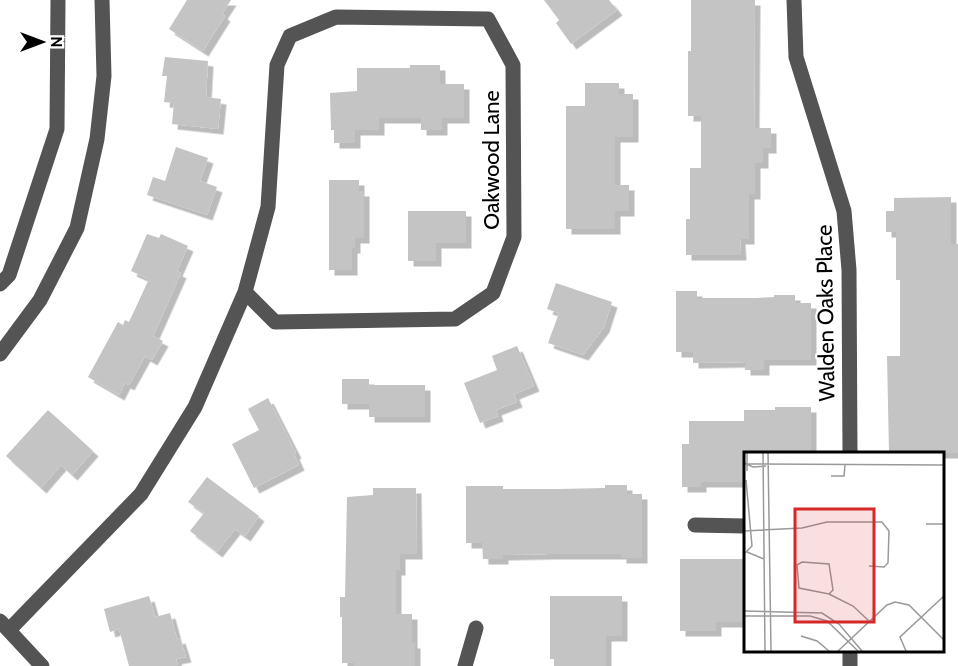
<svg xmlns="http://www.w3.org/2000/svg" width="958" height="666" viewBox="0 0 958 666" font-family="Cabin,sans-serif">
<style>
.building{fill:#c4c4c4;filter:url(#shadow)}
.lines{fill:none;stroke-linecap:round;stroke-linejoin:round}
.minor{stroke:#545454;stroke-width:15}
.labels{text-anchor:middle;stroke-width:4.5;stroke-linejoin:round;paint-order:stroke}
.street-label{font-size:22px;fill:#000;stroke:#fff}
.inset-road{fill:none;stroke:#999;stroke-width:1.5}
.view{fill:#d62828;fill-opacity:0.15;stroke:#d62828;stroke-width:3}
.inset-edge{fill:none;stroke:#000;stroke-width:3}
</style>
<defs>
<filter id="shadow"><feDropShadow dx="5.5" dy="5.5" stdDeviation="0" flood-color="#0004"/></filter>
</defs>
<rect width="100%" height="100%" fill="#fff"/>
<path class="building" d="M187 0H231L222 14 225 16 203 51 169 29Z
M544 0H609L617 10 571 44 556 23 559 20Z
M691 0H755L754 128H771V148H763V163H755V194H749V239H740L741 255H686V219H690V168H701V116H688V51H691Z
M165 57 208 61 206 97 221 99 218 129 172 124 174 103 164 102 167 76H162Z
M410 65H440V84H464V118H442V130H421V118H379V130H355V143H334V130H331L330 93 357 91V68H410Z
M585 83H619V94H633V137H615V185H629V211H615V229H566V106H585Z
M176 147 208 158 200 181 217 187 207 215 147 195 153 177 165 181Z
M329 180H359V191H364V238H355V248H352V270H329Z
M951 197V244H958V453H889L887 356H900V280H896V232H886V211H894V198Z
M408 211H466V243H436V261H408Z
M147 234 159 238 161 234 188 246 177 271 181 273 153 336 163 341 152 360 145 356 129 385 125 383 119 395 88 377 118 322 123 325 125 320 129 322 149 279 131 271Z
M556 283 612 302 604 327 583 355 548 343 559 313 547 309Z
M676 291H697V298H756L774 297V295H795V303H811V360H764V370H745V362L693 363V352H676Z
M517 346 534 386 514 394 517 402 496 410 498 416 480 423 464 383 497 370 492 356Z
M342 379H369V385H425V417H369V404H342Z
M268 398 296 453 294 454 299 465 254 488 232 444 259 430 248 409Z
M775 407H811V453H745V482H701V487H682V444H689V421H744V410H775Z
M48 410 93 451 72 475 61 465 41 488 6 456Z
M207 477 259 516 245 536 235 529 217 552 190 531 204 513 188 502Z
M605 485H627V494H642V558H621V554H548L503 555V559H483L482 543H466V486H503V489H558L605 488Z
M373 488H416L417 554H400V570H396V614H412V643H415V666H354V663H342V617H340V597H345L347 497 373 495Z
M680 559H745V622H716V631H680Z
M149 596 155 617 170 613 177 639 180 638 186 657 176 659 178 666H129L119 629 110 632 104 609Z
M550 596H622V636H606V666H554V659H550Z"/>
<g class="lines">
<path class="minor" d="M794 0 796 57 844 211 849 270 850 453
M336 17 488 19 513 65 514 237 493 293 455 319 275 322 245 292 268 207 277 65 290 36Z
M0 284 9 275 57 129 58 0
M0 354 40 300 77 228 97 139 104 76 102 0
M695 525 745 526
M0 621 42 666
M9 630 141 494 195 407 245 292
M850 650V666
M465 666 476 628"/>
</g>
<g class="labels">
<g class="street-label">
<text transform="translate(491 160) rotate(-90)" y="8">Oakwood Lane</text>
<text transform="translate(825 313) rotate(-91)" y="8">Walden Oaks Place</text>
</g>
</g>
<g transform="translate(744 452)">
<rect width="200" height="200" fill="#fff"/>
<path class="inset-road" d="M3 0V19M19 0 21 199M24 0 27 199M0 11 9 15 22 14M3 12 200 13M87 24H100L101 13M182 72H200M0 79 58 76 83 70H138L145 79 144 111 140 115 125 114M3 100 20 107M0 102 8 94 2 28M58 110 85 112 89 138 85 142 55 136 53 113ZM0 129V149M85 142 109 154 125 169M0 159 78 161 95 172 118 199M0 164H66L83 169 114 199M57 184 73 189 85 199M94 199 143 153 151 150 165 153 200 188M162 199 156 185 200 144"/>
<path class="view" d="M51 57H130V170H51Z"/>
<rect width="200" height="200" class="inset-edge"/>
</g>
<g transform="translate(42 42) rotate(90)" stroke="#ffffff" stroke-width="4.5" paint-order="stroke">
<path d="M0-4.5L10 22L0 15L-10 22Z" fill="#000000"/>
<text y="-9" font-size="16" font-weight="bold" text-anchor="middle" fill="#000000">N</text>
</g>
</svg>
